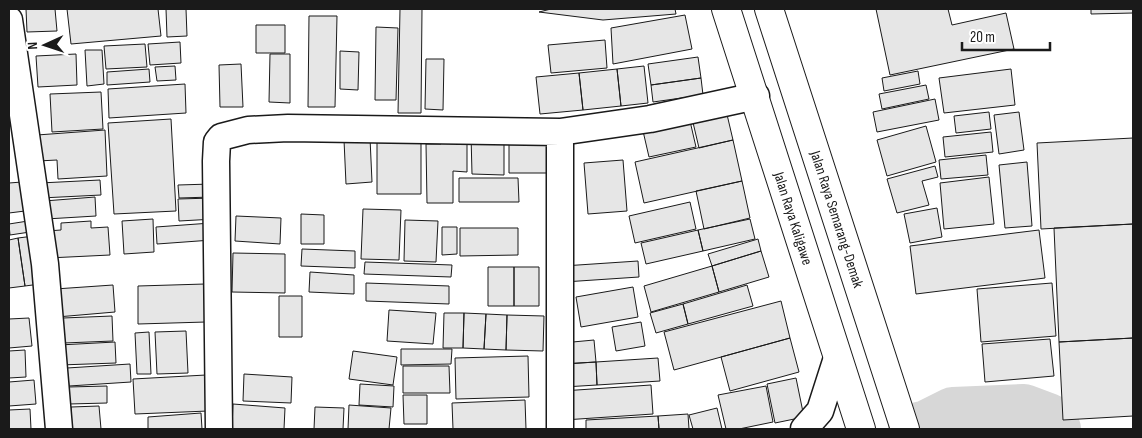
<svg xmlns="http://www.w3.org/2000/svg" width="1142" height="438" viewBox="0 0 1142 438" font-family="'Sofia Sans Condensed',sans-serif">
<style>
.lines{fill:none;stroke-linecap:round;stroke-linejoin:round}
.river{stroke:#d7d7d7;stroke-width:52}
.building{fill:#e6e6e6;stroke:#1a1a1a}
.street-casing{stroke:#1a1a1a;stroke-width:29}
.highway-casing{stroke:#1a1a1a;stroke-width:30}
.street{stroke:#fff;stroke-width:26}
.highway{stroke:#fff;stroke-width:28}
.labels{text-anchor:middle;stroke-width:4;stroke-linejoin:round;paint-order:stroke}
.street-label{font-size:15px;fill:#1a1a1a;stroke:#fff}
</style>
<rect width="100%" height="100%" fill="#fff"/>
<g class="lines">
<path class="river" d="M914 429 927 426 953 413 1024 410 1048 419 1055 429"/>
</g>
<path class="building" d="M26 9H55L57 31 27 32Z
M67 9H158L161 36 71 44Z
M166 9H186L187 36 167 37Z
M400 9H422L421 113H398Z
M551 9H675L676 14 603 20 539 12Z
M876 9H948L952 25 1006 13 1014 49 890 75Z
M1091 9H1133V13L1091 14Z
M685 15 692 49 613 64 611 28Z
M309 16H337L335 107H308Z
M256 25H285V53H256Z
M376 27 398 28 396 100H375Z
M605 40 607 68 551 73 548 45Z
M180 42 181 63 150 65 148 44Z
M145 44 147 67 106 69 104 46Z
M85 50H102L104 84 87 86Z
M340 51 359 52 358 90 340 89Z
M76 54 77 85 38 87 36 56Z
M270 54H290V103L269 102Z
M698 57 701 78 651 85 648 64Z
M426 59H444L443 110 425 109Z
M241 64 243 107H220L219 65Z
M175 66 176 80 157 81 155 67Z
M644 66 648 103 621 106 617 69Z
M149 69 150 82 107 85V72Z
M617 69 621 106 583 110 579 73Z
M1011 69 1015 105 944 113 939 78Z
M918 71 920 84 884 91 882 78Z
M579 73 583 110 540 114 536 77Z
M701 78 703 95 653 102 651 85Z
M185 84 186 113 109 118 108 89Z
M926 85 929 99 882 109 879 94Z
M101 92 103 129 52 132 50 94Z
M935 99 939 120 877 132 873 112Z
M725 106 733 140 699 148 691 114Z
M989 112 991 129 956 133 954 116Z
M1019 112 1024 150 999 154 994 115Z
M171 119 176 211 114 214 108 123Z
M690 121 696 147 649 157 643 131Z
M926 126 936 162 887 176 877 140Z
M105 130 107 176 58 179 57 160 38 161 37 135Z
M991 132 993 152 945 157 943 137Z
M471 135H504V175L472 174Z
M509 135H549V173H509Z
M441 136H467V172L453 171V203H427L426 144H441Z
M370 138 372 182 346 184 344 140Z
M421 138V194H377V139Z
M1133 138V224L1041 229 1037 143Z
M733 140 742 181 644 203 635 162Z
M986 155 988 175 941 179 939 160Z
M623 160 627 211 588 214 584 163Z
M1027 162 1032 226 1005 228 999 165Z
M935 166 938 177 922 181 929 205 897 213 887 179Z
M989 177 994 224 944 229 940 183Z
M459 178H518L519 202H459Z
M100 180 101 195 41 198 40 183Z
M742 181 750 218 704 229 696 191Z
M22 182 25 211 9 213V183Z
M211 184 212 197 179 198 178 185Z
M95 197 96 216 46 219 44 201Z
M213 198 215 219 179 221 178 199Z
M690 202 696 229 635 243 629 216Z
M937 208 942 237 910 243 904 214Z
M363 209 401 210 399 260 361 259Z
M301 214 324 215V244H301Z
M236 216 281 218 280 244 235 241Z
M153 219 154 252 124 254 122 221Z
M750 219 755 239 703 251 698 230Z
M405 220 438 221 436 262 404 261Z
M28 221 30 232 10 235 9 224Z
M91 221V228L108 227 110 255 48 258 47 231 61 230V223Z
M211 223 212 240 157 244 156 227Z
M1133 224V338L1059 342 1054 228Z
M442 227H457V254L442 255Z
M460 228H518V255L460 256Z
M698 230 703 251 646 264 641 243Z
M1039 230 1045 278 916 294 910 246Z
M34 236 40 284 25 286 18 238Z
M18 238 25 286 9 288V240Z
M758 239 761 251 712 266 708 254Z
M302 249 355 251V268L301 266Z
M761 251 769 277 719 292 712 266Z
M233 253 285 254V293L232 292Z
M638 261 639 277 564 282 563 266Z
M365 262 452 265 451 277 364 274Z
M712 266 719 292 651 312 644 286Z
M488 267H514V306H488Z
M514 267H539V306H514Z
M310 272 354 275V294L309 292Z
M366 283 449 286V304L366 301Z
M1052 283 1056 336 981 342 977 289Z
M205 284 206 322 138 324V286Z
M113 285 115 312 57 317 55 289Z
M747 285 753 306 688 324 683 304Z
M633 287 638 317 581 327 576 297Z
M279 296H302V337H279Z
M781 301 790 338 674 370 664 332Z
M683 304 688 324 656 333 650 313Z
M389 310 436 313 433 344 387 341Z
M444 313H464L463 348H443Z
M464 313 486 314 484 349 463 348Z
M486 314 507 315 506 350 484 349Z
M507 315 544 316 543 351 506 350Z
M112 316 113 341 64 343 63 318Z
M29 318 32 346 9 348V319Z
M641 322 645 346 616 351 612 327Z
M186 331 188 373 157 374 155 332Z
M149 332 151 374H137L135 333Z
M790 338 799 372 730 391 721 357Z
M1133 338V416L1063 420 1059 342Z
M1050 339 1054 376 985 382 982 344Z
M594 340 596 362 563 364 562 343Z
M115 342 116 363 60 365 59 345Z
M401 349H452L451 364 401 365Z
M25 350 26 377 9 378V351Z
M353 351 397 357 393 385 349 379Z
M528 356 529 397 456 399 455 358Z
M658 358 660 381 597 385 596 362Z
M596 362 597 385 564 387 563 364Z
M130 364 131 382 69 386 67 368Z
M403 366H449L450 393H403Z
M244 374 292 377 291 403 243 401Z
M206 375 208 411 135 414 133 379Z
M796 378 804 417 775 423 767 384Z
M34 380 36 404 9 406V382Z
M360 384 394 386 393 407 359 405Z
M651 385 653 414 564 420 562 391Z
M107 386V403L69 404 68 387Z
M766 386 773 422 739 429H726L718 395Z
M403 395H427V424H404Z
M525 400 526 429H453L452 403Z
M233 404 285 408 284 429H232Z
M349 405 391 408 389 429H348Z
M99 406 101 429H72L71 407Z
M315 407 344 408 343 429H314Z
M717 408 722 429H693L689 415Z
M30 409 31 429H9V410Z
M201 413 202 429H148V417Z
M688 414 689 429H659L658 416Z
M658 416 659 429H586V420Z"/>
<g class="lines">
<g class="street-casing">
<path id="street" d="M9 20 45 264 59 429
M219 429 216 161 217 142 221 137 248 130 288 128 560 132 650 119 756 96
M560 429V132
M804 429 820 411 837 358"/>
</g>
<g class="highway-casing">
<g id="highway">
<path id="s1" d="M726 9 861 429"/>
<path id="s2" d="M769 9 905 429"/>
</g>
</g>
<use href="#street" class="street"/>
<use href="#highway" class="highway"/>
</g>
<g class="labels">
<g class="street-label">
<text dy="5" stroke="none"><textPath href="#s1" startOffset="220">Jalan Raya Kaligawe</textPath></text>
<text dy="5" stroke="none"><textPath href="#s2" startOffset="221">Jalan Raya Semarang-Demak</textPath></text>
</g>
</g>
<rect width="1142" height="438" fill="none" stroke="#1a1a1a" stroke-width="20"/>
<g transform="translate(45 45) rotate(267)" stroke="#ffffff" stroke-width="4" paint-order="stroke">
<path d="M0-4L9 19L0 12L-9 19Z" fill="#1a1a1a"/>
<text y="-8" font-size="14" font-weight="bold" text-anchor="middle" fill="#1a1a1a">N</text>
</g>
<path d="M962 42v8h88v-8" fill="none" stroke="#1a1a1a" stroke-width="2.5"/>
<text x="970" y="42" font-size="15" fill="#1a1a1a" stroke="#ffffff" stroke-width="4" paint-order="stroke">20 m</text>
</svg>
